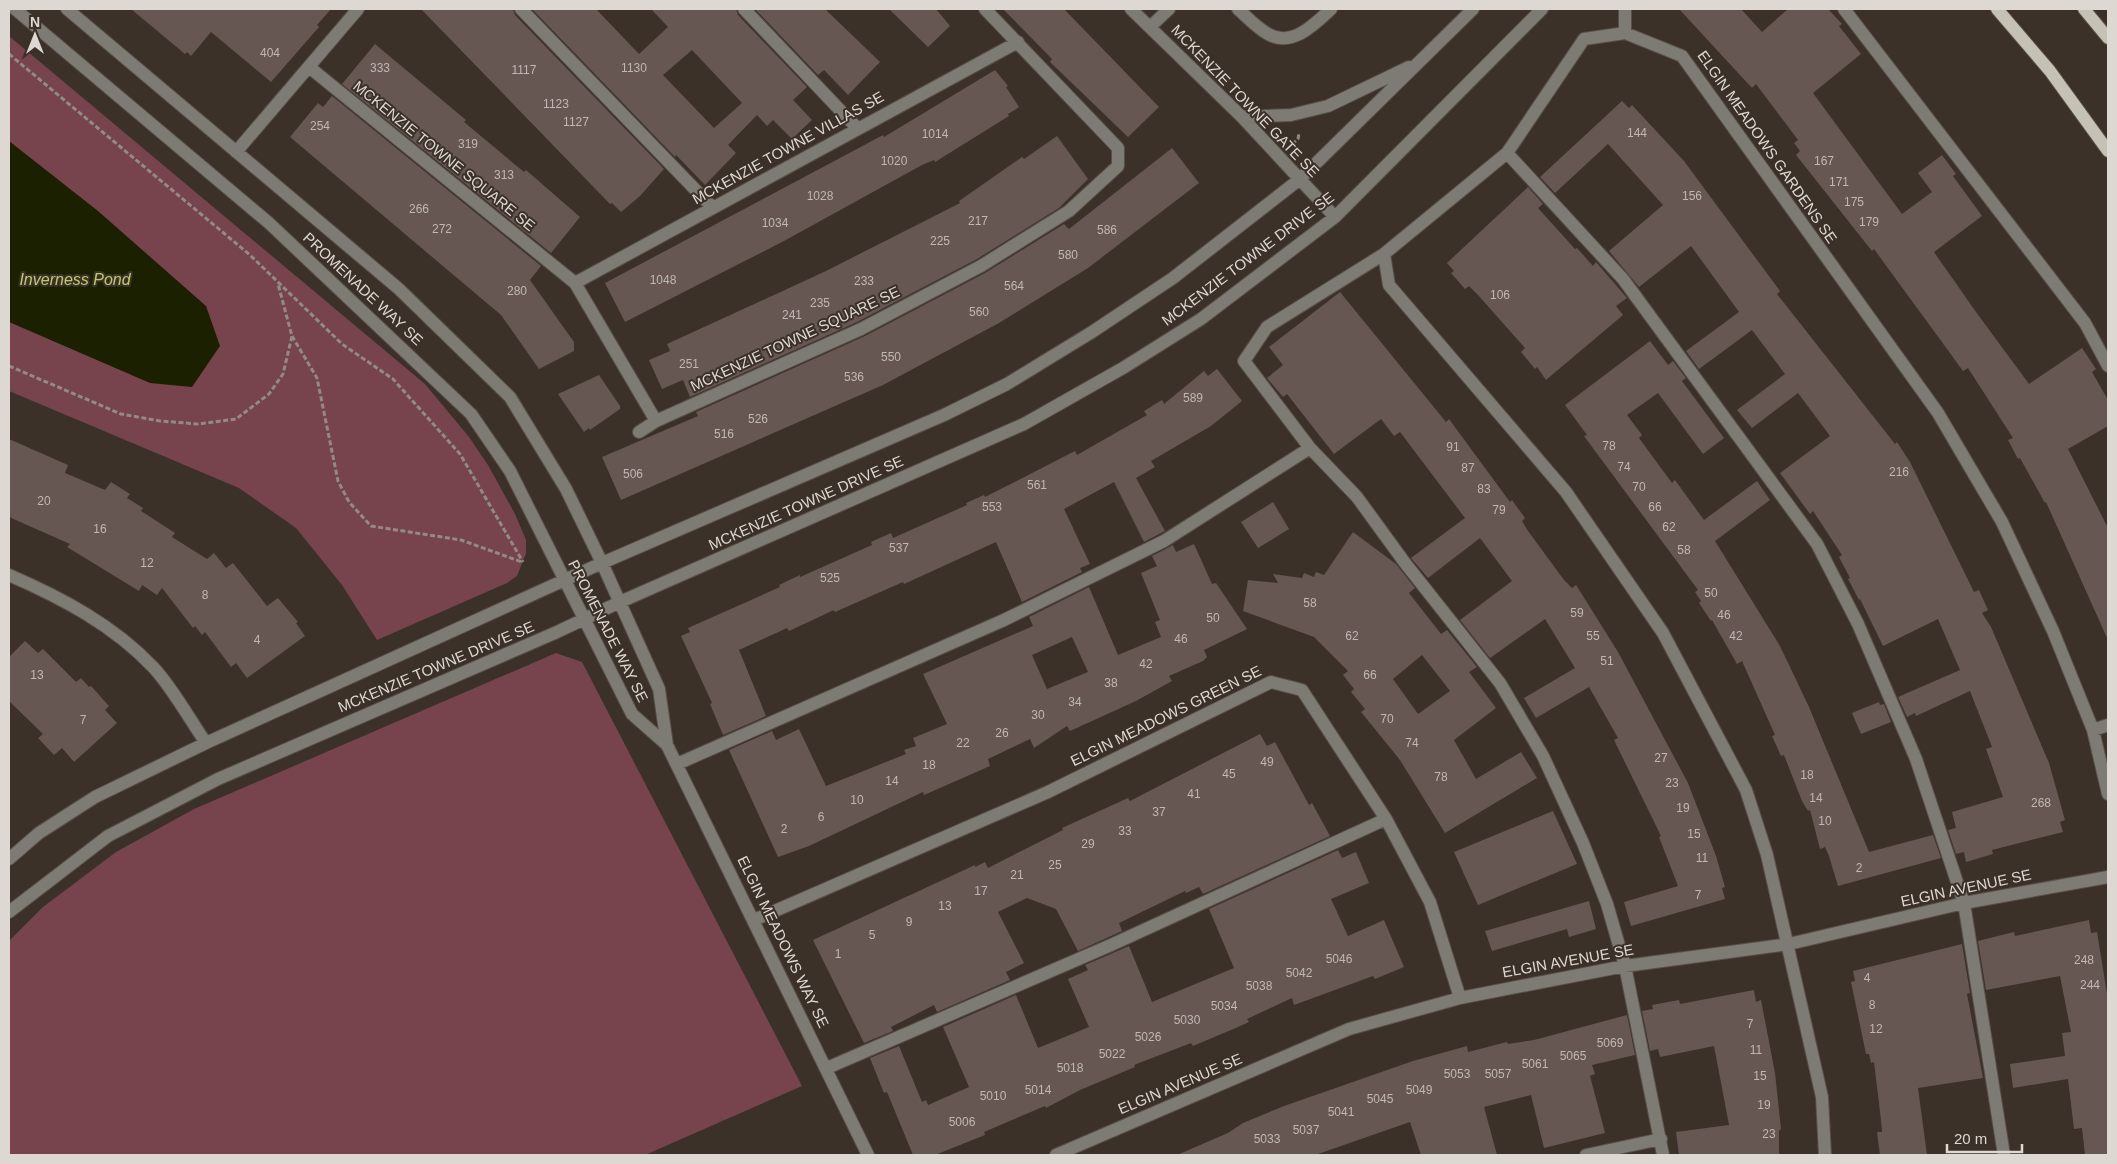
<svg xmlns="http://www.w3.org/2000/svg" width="2117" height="1164" viewBox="0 0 2117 1164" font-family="Helvetica,sans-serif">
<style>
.green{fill:#77434d}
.water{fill:#1b2000}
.building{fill:#665753;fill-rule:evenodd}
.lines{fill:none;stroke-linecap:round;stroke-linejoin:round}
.minor-casing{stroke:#584f47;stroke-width:14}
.major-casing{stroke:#584f47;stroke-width:14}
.path{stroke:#928b84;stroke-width:3;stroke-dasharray:5 2.5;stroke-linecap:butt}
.minor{stroke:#7d7b74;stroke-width:12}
.major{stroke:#c6c1b5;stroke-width:12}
.labels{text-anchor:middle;stroke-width:4;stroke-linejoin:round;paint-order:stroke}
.number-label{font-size:12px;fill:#c0b8b2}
.street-label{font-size:15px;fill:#ded8d2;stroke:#3b3129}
.water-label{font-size:16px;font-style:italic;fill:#bbcb6a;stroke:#3b3129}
</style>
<rect width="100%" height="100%" fill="#3b3129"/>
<path class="green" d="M9 36 425 384 469 437 488 465 515 514 526 540V553L517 576 507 583 377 640 342 585 296 528 239 488 9 391Z
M556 653 582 662 802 1086 645 1155H9V941L43 907 116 852 194 809Z"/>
<path class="water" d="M9 141 98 211 206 306 220 346 192 387 150 383 9 322Z"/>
<path class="building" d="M131 9H331L317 25 319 27 271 82 211 32 191 56 187 52 185 54Z
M421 9H513L515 15 664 169 640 196 621 212 612 203 610 204Z
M532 9H596L639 54 668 27 651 9H736L738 15 807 87 793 100 812 120 792 139 773 120 767 126 757 115 728 145 736 153 705 185 676 155 675 157ZM692 50 742 103 714 128 663 75Z
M755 9H825L880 62 848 95 824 70 818 75Z
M889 9H936L950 26 928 47Z
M1003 9H1064L1159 107 1128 137 1050 62 1052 59Z
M1679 9H1741L1762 32 1788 9H1828L1842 24 1839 26 1861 54 1813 93 1902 214 1932 192 1918 173 1942 155 1956 174 1953 176 1982 216 1934 252 1976 312 2029 384 2082 348 2096 369 2092 372 2108 400V426L2068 449 2108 528V640L2046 502 2045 503 2020 458 2018 459 2008 440 2013 438 1968 368 1963 371 1874 249 1872 251 1796 155 1800 151 1794 143 1798 140 1756 84 1752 88Z
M375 44 466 120 464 122 524 172 526 170 580 217 551 253 342 84Z
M995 70 1008 86 1006 87 1019 107 1008 114 1009 116 935 162 934 160 922 165 784 241 625 322 605 283 855 150 883 135 884 137Z
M332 96 541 266 530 280 574 342V351L539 369 501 315 290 137 318 103 323 107Z
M1622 101 1629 108 1632 105 1684 161 1780 291 1777 294 1895 444 1897 442 1910 462 1974 592 1979 590 1988 610 1982 613 1991 627 2049 763 2065 820 2060 822 2063 832 1992 850 1993 854 1966 862 1964 852 1956 854 1948 830 1956 828 1952 812 2003 797 1986 749 1992 747 1970 691 1916 716 1915 713 1907 717 1898 697 1960 670 1938 619 1883 646 1860 599 1859 600 1848 579 1850 578 1839 557 1842 555 1813 511 1810 514 1780 473 1830 436 1798 393 1752 428 1737 410 1785 374 1752 330 1699 369 1686 351 1739 312 1691 246 1639 287 1609 251 1663 205 1608 144 1555 193 1540 177Z
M1057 136 1088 179 1059 208 977 259 857 322 690 397 683 380 662 389 649 360 670 351 667 344 826 271 960 203 959 201 1022 157 1024 159Z
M1172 148 1199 183 1088 268 999 323 883 385 621 500 602 457 698 416 696 412 865 336 985 273 1064 224 1069 229Z
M1528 187 1543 204 1538 208 1575 249 1577 248 1593 266 1596 262 1627 298 1616 306 1623 315 1546 380 1537 367 1535 369 1521 352 1525 348 1478 295 1469 286 1465 289 1451 273 1454 271 1447 263Z
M1340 292 1446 422 1449 419 1510 502 1512 500 1525 518 1522 521 1528 531 1564 580 1572 588 1576 585 1583 596 1618 652 1688 783 1716 856 1725 887 1722 888 1725 899 1631 926 1624 902 1678 886 1659 837 1661 836 1614 740 1618 738 1589 687 1536 718 1524 698 1575 668 1545 619 1490 658 1460 620 1512 581 1480 538 1428 578 1411 558 1465 518 1400 432 1394 436 1381 419 1334 454 1287 394 1283 397 1267 378 1283 365 1269 347Z
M1650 341 1668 365 1673 361 1686 378 1682 381 1724 438 1703 454 1658 393 1627 415 1642 435 1639 438 1672 483 1675 480 1704 520 1757 481 1770 500 1715 541 1780 646 1809 707 1869 852 1933 835 1941 858 1838 886 1829 856 1825 847 1820 849 1810 810 1808 811 1802 801 1784 755 1781 756 1772 736 1775 735 1742 661 1737 664 1712 620 1711 621 1699 603 1701 601 1695 592 1698 590 1584 436 1587 435 1565 405Z
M1217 369 1242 401 1211 426 1151 461 1155 467 1136 478 1165 531 1144 542 1114 482 1064 509 1090 564 1080 568 1082 572 1022 602 996 542 904 584 903 582 835 612 834 610 789 631 787 628 739 650 766 716 723 735 710 704 712 703 681 636 690 632 688 628 780 587 779 585 800 575V577L872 545 871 542 891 533 893 538 967 505 966 503 984 495 985 497 1075 451 1077 455 1147 415 1144 411 1162 400 1164 404 1204 371 1208 376Z
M599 375 620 406V409L590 430 589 428 584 432 558 394Z
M9 439 68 465 65 473 105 490 111 482 130 494 127 498 143 508 141 511 175 533 172 537 207 559 214 553 226 568 233 563 267 606 278 598 298 622 296 623 305 636 247 678 236 663 231 667 205 632 202 635 195 626 193 628 162 588 157 595 142 585 139 591 67 547 70 544 9 517Z
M1273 502 1289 529 1258 548 1241 522Z
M1353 532 1396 564 1415 588 1409 593 1441 634 1447 630 1477 667 1469 672 1496 708 1454 740 1476 779 1521 752 1537 778 1445 833 1400 760 1361 712 1365 709 1351 692 1354 689 1343 675 1348 671 1314 637 1243 611 1248 580 1278 583 1273 574 1302 578 1304 573 1314 577 1316 572 1324 575ZM1422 655 1450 691 1418 714 1393 679Z
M1194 544 1212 584 1216 583 1247 629 1204 650 1207 657 1203 661 1169 676 1172 681 1136 701 1070 731 1067 726 1034 748 1030 739 988 759 990 766 924 795 923 792 809 846 778 857 729 750 772 731 776 740 799 729 826 786 906 754 904 750 916 746 913 738 947 724 923 674 1033 626 1029 617 1089 587 1118 655 1161 637 1155 622 1160 620 1141 573 1157 566 1152 556 1173 545 1176 552ZM1072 637 1088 672 1047 689 1032 655Z
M25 641 38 653 43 649 76 682 81 678 89 687 91 686 109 706 105 710 117 723 74 762 62 748 54 755 38 738 43 734 9 701V657Z
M1879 702 1880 705 1884 704 1891 722 1861 734 1852 713Z
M1260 734 1267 746 1275 742 1309 805 1312 803 1330 836 1203 894 1199 887 1186 893 1185 891 1119 923 1122 931 1078 951 1056 909 1027 898 998 912 1024 963 1006 972 1010 980 937 1012 934 1005 891 1027 893 1031 864 1043 813 940 975 865V867L985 862 988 868 1063 830 1062 828 1128 798 1130 801Z
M1553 811 1577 864 1478 905 1454 852Z
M1338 850 1342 858 1356 852 1369 883 1331 899 1348 936 1384 920 1404 967 1375 979 1373 976 1294 1005 1292 998 1247 1019 1249 1022 1238 1027 1193 1046 1191 1043 1134 1065 1135 1067 1080 1090 1046 1108 1045 1106 984 1132 985 1135 935 1155H913L887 1092 884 1093 870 1058 899 1046 922 1102 926 1100 928 1105 969 1087 943 1027 1016 995 1038 1048 1089 1027 1068 979 1088 970 1085 965 1129 946 1152 1002 1234 968 1209 909Z
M1589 901 1596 929 1569 937 1567 929 1492 951 1485 931Z
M2089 920 2091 933 2097 932 2108 1000V1155H2085L2082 1128 2074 1129 2068 1079 2013 1088 2010 1064 2065 1056 2062 1033 2071 1032 2060 976 1986 990 1978 941 2014 932 2015 936Z
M1962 944 1970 993 1967 994 1983 1078 1918 1088 1927 1155H1880L1877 1132H1882L1881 1120 1874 1062 1871 1063 1869 1054H1866L1851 982 1855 981 1853 971Z
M1754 990 1756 1002 1761 1000 1775 1073 1781 1129 1779 1131V1155H1679L1676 1132 1729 1125 1714 1046 1660 1057 1658 1049 1650 1051 1642 1011 1653 1009 1652 1005 1679 1000 1680 1004Z
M1627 1015 1635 1055 1592 1065 1595 1074 1590 1076 1605 1133 1544 1148 1531 1095 1484 1107 1497 1155H1421L1410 1122 1315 1155H1177L1228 1133 1243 1123 1284 1106 1413 1061 1467 1046 1468 1052 1507 1042 1508 1044 1534 1040Z"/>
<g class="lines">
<g class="minor-casing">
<path id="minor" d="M15 9 269 223 471 414 510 471 632 714 667 745
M67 9 399 289 510 397 566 489 602 563 659 689 667 745 868 1155
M521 9 713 208
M744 9 858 129
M1131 9 1242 117 1335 217
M1238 9C1247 17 1257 28 1268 34 1292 48 1315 24 1331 9
M1844 9 2085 323 2108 366
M1150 27 1169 9
M1625 33V9
M309 67 575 283 656 421
M1242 117 1291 115 1328 106 1409 67
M236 152 358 9
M1507 153 1623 279 1817 544 1858 624 1916 759 1964 903 2004 1155
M1384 254 1267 327 1244 361 1310 448 1357 497 1405 563 1500 683 1543 756 1583 843 1607 904 1625 966 1663 1155
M575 283 1018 42
M639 432 656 421 861 329 981 266 1069 211 1118 166V148L985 9
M9 575C62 598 113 625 153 667 172 687 190 720 206 743
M2093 730 2108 725
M677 764 1004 620 1164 541 1310 448
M9 859 39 833 95 797 206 743 602 563 944 415 1007 384 1092 332 1173 278 1300 179 1473 9
M9 912 108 836 218 779 557 632 620 602 1024 424 1123 368 1201 319 1335 217 1542 9
M754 920 1048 792 1271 682 1302 690 1386 819 1430 902 1460 998
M827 1068 1111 945 1386 819
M1056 1155 1349 1029 1460 998 1625 966 1789 944 1964 903 2108 877
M1586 1155 1661 1139
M1825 1155 1822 1097 1767 855 1746 790 1663 633 1566 492 1389 285 1384 254 1507 153 1584 39 1625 33 1682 56 1938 413 2002 522 2053 631 2093 730 2108 794"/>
</g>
<g class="major-casing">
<path id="major" d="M1997 9 2050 71 2108 151
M2084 9 2108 38"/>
</g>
<path class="path" d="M9 54 250 255 342 344 393 379 460 454 523 562
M1292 144 1298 139 1299 133
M292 336 317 378 338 481 349 502 371 526 461 540 522 562
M9 366 121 414 160 421 198 424 236 419 269 394 283 374 292 336 278 284"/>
<use href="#minor" class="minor"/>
<use href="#major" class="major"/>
</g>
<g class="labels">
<g class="number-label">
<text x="270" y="57">404</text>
<text x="380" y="72">333</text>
<text x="634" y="72">1130</text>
<text x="524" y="74">1117</text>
<text x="556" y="108">1123</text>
<text x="576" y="126">1127</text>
<text x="320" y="130">254</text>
<text x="1637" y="137">144</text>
<text x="935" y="138">1014</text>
<text x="468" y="148">319</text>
<text x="894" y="165">1020</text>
<text x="1824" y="165">167</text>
<text x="504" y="179">313</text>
<text x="1839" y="186">171</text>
<text x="820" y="200">1028</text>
<text x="1692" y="200">156</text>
<text x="1854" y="206">175</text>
<text x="419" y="213">266</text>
<text x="978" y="225">217</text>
<text x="1869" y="226">179</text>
<text x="775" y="227">1034</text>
<text x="442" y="233">272</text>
<text x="1107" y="234">586</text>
<text x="940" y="245">225</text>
<text x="1068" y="259">580</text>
<text x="663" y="284">1048</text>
<text x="864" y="285">233</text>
<text x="1014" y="290">564</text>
<text x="517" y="295">280</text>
<text x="1500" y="299">106</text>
<text x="820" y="307">235</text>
<text x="979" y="316">560</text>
<text x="792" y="319">241</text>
<text x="891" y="361">550</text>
<text x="689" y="368">251</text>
<text x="854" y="381">536</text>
<text x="1193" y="402">589</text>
<text x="758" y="423">526</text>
<text x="724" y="438">516</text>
<text x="1609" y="450">78</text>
<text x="1453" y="451">91</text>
<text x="1624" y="471">74</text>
<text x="1468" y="472">87</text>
<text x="1899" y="476">216</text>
<text x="633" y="478">506</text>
<text x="1037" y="489">561</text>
<text x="1639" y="491">70</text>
<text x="1484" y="493">83</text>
<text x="44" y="505">20</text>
<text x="992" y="511">553</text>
<text x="1655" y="511">66</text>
<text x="1499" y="514">79</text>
<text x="1669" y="531">62</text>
<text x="100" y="533">16</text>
<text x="899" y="552">537</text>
<text x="1684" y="554">58</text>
<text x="147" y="567">12</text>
<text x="830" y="582">525</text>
<text x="1711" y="597">50</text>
<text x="205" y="599">8</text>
<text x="1310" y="607">58</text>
<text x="1577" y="617">59</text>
<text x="1724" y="619">46</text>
<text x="1213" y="622">50</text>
<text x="1352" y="640">62</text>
<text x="1593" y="640">55</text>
<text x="1736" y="640">42</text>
<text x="1181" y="643">46</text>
<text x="257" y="644">4</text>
<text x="1607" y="665">51</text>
<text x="1146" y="668">42</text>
<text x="37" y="679">13</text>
<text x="1370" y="679">66</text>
<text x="1111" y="687">38</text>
<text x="1075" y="706">34</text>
<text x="1038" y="719">30</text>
<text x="1387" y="723">70</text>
<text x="83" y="724">7</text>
<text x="1002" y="737">26</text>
<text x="963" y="747">22</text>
<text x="1412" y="747">74</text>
<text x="1661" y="762">27</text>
<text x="1267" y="766">49</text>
<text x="929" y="769">18</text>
<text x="1229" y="778">45</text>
<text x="1807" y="779">18</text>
<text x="1441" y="781">78</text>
<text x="892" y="785">14</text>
<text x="1672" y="787">23</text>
<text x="1194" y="798">41</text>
<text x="1816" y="802">14</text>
<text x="857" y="804">10</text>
<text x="2041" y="807">268</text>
<text x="1683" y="812">19</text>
<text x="1159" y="816">37</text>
<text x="821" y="821">6</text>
<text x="1825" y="825">10</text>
<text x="784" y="833">2</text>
<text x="1125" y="835">33</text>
<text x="1694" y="838">15</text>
<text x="1088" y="848">29</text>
<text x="1702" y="862">11</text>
<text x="1055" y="869">25</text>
<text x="1859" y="872">2</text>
<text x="1017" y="879">21</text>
<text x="981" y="895">17</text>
<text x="1698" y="899">7</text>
<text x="945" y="910">13</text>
<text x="909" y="926">9</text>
<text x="872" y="939">5</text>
<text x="838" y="958">1</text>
<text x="1339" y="963">5046</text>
<text x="2084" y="964">248</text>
<text x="1299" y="977">5042</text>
<text x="1867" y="982">4</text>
<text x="2090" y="989">244</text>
<text x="1259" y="990">5038</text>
<text x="1872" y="1009">8</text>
<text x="1224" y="1010">5034</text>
<text x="1187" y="1024">5030</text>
<text x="1750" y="1028">7</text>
<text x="1876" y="1033">12</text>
<text x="1148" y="1041">5026</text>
<text x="1610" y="1047">5069</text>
<text x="1756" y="1054">11</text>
<text x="1112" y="1058">5022</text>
<text x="1573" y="1060">5065</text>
<text x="1535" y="1068">5061</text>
<text x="1070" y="1072">5018</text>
<text x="1457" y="1078">5053</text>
<text x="1498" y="1078">5057</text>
<text x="1760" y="1080">15</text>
<text x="1038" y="1094">5014</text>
<text x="1419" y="1094">5049</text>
<text x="993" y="1100">5010</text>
<text x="1380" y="1103">5045</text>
<text x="1764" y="1109">19</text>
<text x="1341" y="1116">5041</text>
<text x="962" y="1126">5006</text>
<text x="1306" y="1134">5037</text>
<text x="1769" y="1138">23</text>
<text x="1267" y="1143">5033</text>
</g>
<g class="street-label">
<text transform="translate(1245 101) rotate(46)" y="5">MCKENZIE TOWNE GATE SE</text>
<text transform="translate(1767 147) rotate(55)" y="5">ELGIN MEADOWS GARDENS SE</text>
<text transform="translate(788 148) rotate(-29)" y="5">MCKENZIE TOWNE VILLAS SE</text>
<text transform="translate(444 156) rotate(39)" y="5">MCKENZIE TOWNE SQUARE SE</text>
<text transform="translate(1248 259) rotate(-37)" y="5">MCKENZIE TOWNE DRIVE SE</text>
<text transform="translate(363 289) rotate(43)" y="5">PROMENADE WAY SE</text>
<text transform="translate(795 339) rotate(-25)" y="5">MCKENZIE TOWNE SQUARE SE</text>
<text transform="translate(806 503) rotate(-24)" y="5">MCKENZIE TOWNE DRIVE SE</text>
<text transform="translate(608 631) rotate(63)" y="5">PROMENADE WAY SE</text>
<text transform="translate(436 667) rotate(-23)" y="5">MCKENZIE TOWNE DRIVE SE</text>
<text transform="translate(1166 716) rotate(-26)" y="5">ELGIN MEADOWS GREEN SE</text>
<text transform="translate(1966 888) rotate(-12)" y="5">ELGIN AVENUE SE</text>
<text transform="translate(783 942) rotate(64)" y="5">ELGIN MEADOWS WAY SE</text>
<text transform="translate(1568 961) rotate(-10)" y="5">ELGIN AVENUE SE</text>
<text transform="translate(1180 1084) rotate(-23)" y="5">ELGIN AVENUE SE</text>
</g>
<g class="water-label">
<text x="75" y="285">Inverness Pond</text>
</g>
</g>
<rect width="2117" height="1164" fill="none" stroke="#ded8d2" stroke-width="20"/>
<g transform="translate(35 35)" stroke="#3b3129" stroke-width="4" paint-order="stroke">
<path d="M0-4L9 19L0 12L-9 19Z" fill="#ded8d2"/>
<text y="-8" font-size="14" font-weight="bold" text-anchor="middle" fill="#ded8d2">N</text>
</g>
<path d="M1947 1144v8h75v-8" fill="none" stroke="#ded8d2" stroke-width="2.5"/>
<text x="1954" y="1144" font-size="15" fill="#ded8d2" stroke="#3b3129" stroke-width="4" paint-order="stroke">20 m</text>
</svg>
